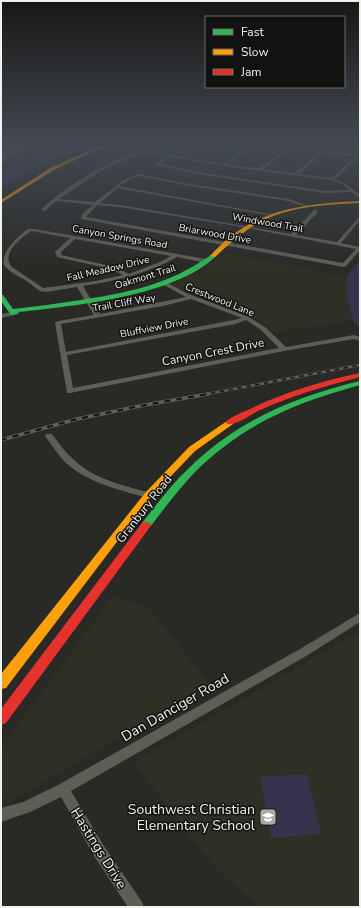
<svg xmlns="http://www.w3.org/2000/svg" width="361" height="908" viewBox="0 0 361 908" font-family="'Nunito Sans',sans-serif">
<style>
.built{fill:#2f2f25}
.green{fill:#36344c}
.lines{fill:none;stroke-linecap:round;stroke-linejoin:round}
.street{fill:#5e5f54;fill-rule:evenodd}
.fast{fill:#30b455;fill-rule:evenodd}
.slow{fill:#ff9f0a;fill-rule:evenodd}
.jam{fill:#e5322d;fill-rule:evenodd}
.rail-far1-casing{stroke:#5f5f59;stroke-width:2.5}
.rail-casing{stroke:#5f5f59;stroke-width:3.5}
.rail-far1{stroke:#121310;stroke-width:1.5;stroke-dasharray:4.5;stroke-linecap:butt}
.rail{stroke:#121310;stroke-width:2;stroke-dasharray:6;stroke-linecap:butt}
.wall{fill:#4e4f48}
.shaded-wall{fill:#383933}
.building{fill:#60615a;stroke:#767871}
.labels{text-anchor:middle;stroke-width:3;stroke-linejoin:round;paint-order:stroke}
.far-street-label{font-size:10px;fill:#f1f2ee;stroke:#121310}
.street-label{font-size:12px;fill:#f1f2ee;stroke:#121310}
.near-street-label{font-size:14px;fill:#f1f2ee;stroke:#121310}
.near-poi-label{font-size:14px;fill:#f1f2ee;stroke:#121310;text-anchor:end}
</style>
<rect width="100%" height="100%" fill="#292926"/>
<path class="built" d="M225 253 347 276 345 291 353 320 275 332 260 321 243 313 172 286 173 283 203 269Z
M113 596 151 610 210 684 10 802 1 799V748Z
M360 631V907H261L218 871 133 763Z"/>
<path class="green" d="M60 146 75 148 33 169 1 188V173L33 157C38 152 51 153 60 146Z
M360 260V328L353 320 345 291 347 276Z
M307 774 321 834 271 838 260 777Z"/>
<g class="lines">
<path class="street" d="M156 144H161L146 151 223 164 239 154 195 148 197 147 242 152 253 144H257L227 164 259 168 287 148 261 144H273L358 155V157L339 176 334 179C346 183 351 188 360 195V198L352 192 325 193 204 175 156 165 155 163 168 156 142 152 99 172 59 199 95 202 124 180 138 174 190 184 289 199 309 206 307 207 288 201 190 186 138 176 133 178 119 186 274 215 272 216 117 188 100 203 120 205 291 234 315 209 317 210V213L296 235 337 242 360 216V220L341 243 360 247V250L346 266 344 267 81 219 82 214 93 205 56 201 45 211 41 210C72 179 115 159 156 144ZM290 149 319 152 295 173 263 169ZM323 153 354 157 337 174 330 178 299 174ZM172 157 231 167 330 180 342 184 349 190 325 191 204 173 160 164ZM97 205 120 207 248 228 356 249 343 263 86 217Z
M28 229H35L206 259 209 261 206 263 177 257C147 274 115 281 83 286L100 314 186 297 162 284V282L164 281 186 293 249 317 265 327 286 347 354 335 360 337V341L354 339 284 351 70 393H67L55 323 58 321 94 315 77 287 46 292 40 291C35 288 30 283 25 280 18 276 9 272 4 265 0 252 19 235 28 229ZM31 231 70 238 55 252 57 257 111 269 123 275 96 281 43 288 12 267C0 254 21 238 31 231ZM75 239 171 256 160 262 129 274 115 267 61 255V252ZM191 299 242 318 234 320 66 352 61 324 163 306ZM246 320 260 329 279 348 73 388 67 355 235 324Z
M13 312 15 313V315L1 318V314Z
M46 434H52C80 475 105 481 151 493L152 495 148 498C120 490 88 483 66 463 58 455 52 445 45 436Z
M360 613V622L308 655 71 791 104 846 142 902 144 907H128L94 856 61 797 30 812 1 822V808L23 802 58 785 300 649Z"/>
<path class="fast" d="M211 255 216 256C176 296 73 306 19 312L18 314 11 315 1 301V294L3 295 13 309C33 307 53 304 74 301 126 293 167 286 211 255Z
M360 381V385C295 403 243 424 194 473 178 490 164 509 150 527H142L141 525 142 523C157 504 171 485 188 469 238 420 294 397 360 381Z"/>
<path class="slow" d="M104 144H110L54 170 1 203V200L50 168Z
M360 201V203C323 205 283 206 250 228 238 236 226 247 215 257L210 256C252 209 301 204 360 201Z
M230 419 233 420 234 422 233 424 195 451 151 497 6 688 1 689V674L145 493 189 447Z"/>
<path class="jam" d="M360 373V377C325 386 291 396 258 411 250 415 236 426 227 424L226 422C232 416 243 412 250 409 285 392 322 381 360 373Z
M146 522 150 523 151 525 150 527 6 723 1 725V709L142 523Z"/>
<g class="rail-far1-casing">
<path id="rail-far1" d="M202 395 360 365"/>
</g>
<g class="rail-casing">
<path id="rail" d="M1 440 77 419 145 405 208 394"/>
</g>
<use href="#rail-far1" class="rail-far1"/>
<use href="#rail" class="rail"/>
</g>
<path class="wall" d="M326 144H360V150L326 146Z
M35 149 20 159 5 165H1V153Z"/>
<path class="shaded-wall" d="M31 144H34L35 149 20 159 5 165 4 158Z"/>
<path class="building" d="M16 144H31L20 152 4 158H1V153Z"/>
<linearGradient id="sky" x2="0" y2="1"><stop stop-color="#171715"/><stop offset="0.53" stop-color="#434952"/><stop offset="1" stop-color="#434952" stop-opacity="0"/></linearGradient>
<rect width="361" height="271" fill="url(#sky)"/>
<defs>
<g id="school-square" transform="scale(0.9)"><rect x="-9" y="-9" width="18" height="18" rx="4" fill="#abaca8" stroke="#121310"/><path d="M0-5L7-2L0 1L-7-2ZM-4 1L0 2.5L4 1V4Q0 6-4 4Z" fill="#fff"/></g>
</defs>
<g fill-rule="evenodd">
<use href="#school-square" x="268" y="817"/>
</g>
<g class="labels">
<g class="far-street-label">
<text transform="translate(268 222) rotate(10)" y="4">Windwood Trail</text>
<text transform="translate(215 233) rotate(10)" y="4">Briarwood Drive</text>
<text transform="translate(120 236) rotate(10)" y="4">Canyon Springs Road</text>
<text transform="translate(108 268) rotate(-13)" y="4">Fall Meadow Drive</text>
<text transform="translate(145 276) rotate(-17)" y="4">Oakmont Trail</text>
<text transform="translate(220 299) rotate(22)" y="4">Crestwood Lane</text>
<text transform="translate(124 302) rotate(-10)" y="4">Trail Cliff Way</text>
<text transform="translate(154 327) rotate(-11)" y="4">Bluffview Drive</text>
</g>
<g class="street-label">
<text transform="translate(213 352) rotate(-11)" y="4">Canyon Crest Drive</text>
<text transform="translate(144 509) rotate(-52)" y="4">Granbury Road</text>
</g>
<g class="near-street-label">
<text transform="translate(175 707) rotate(-30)" y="5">Dan Danciger Road</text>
<text transform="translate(99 848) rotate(58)" y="5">Hastings Drive</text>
</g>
<g class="near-poi-label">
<text x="255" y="814">Southwest Christian<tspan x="255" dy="16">Elementary School</tspan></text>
</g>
</g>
<rect width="361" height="908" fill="none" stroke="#f1f2ee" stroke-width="4"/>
<rect x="205" y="16" width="140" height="72" fill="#121310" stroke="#6b6c69"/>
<rect x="213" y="29" width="20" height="6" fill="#30b455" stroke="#6b6c69"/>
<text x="241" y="36" font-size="12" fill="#f1f2ee">Fast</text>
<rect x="213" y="49" width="20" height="6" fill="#ff9f0a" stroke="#6b6c69"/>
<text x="241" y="56" font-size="12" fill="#f1f2ee">Slow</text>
<rect x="213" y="69" width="20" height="6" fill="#e5322d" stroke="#6b6c69"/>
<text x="241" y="76" font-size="12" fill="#f1f2ee">Jam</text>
</svg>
